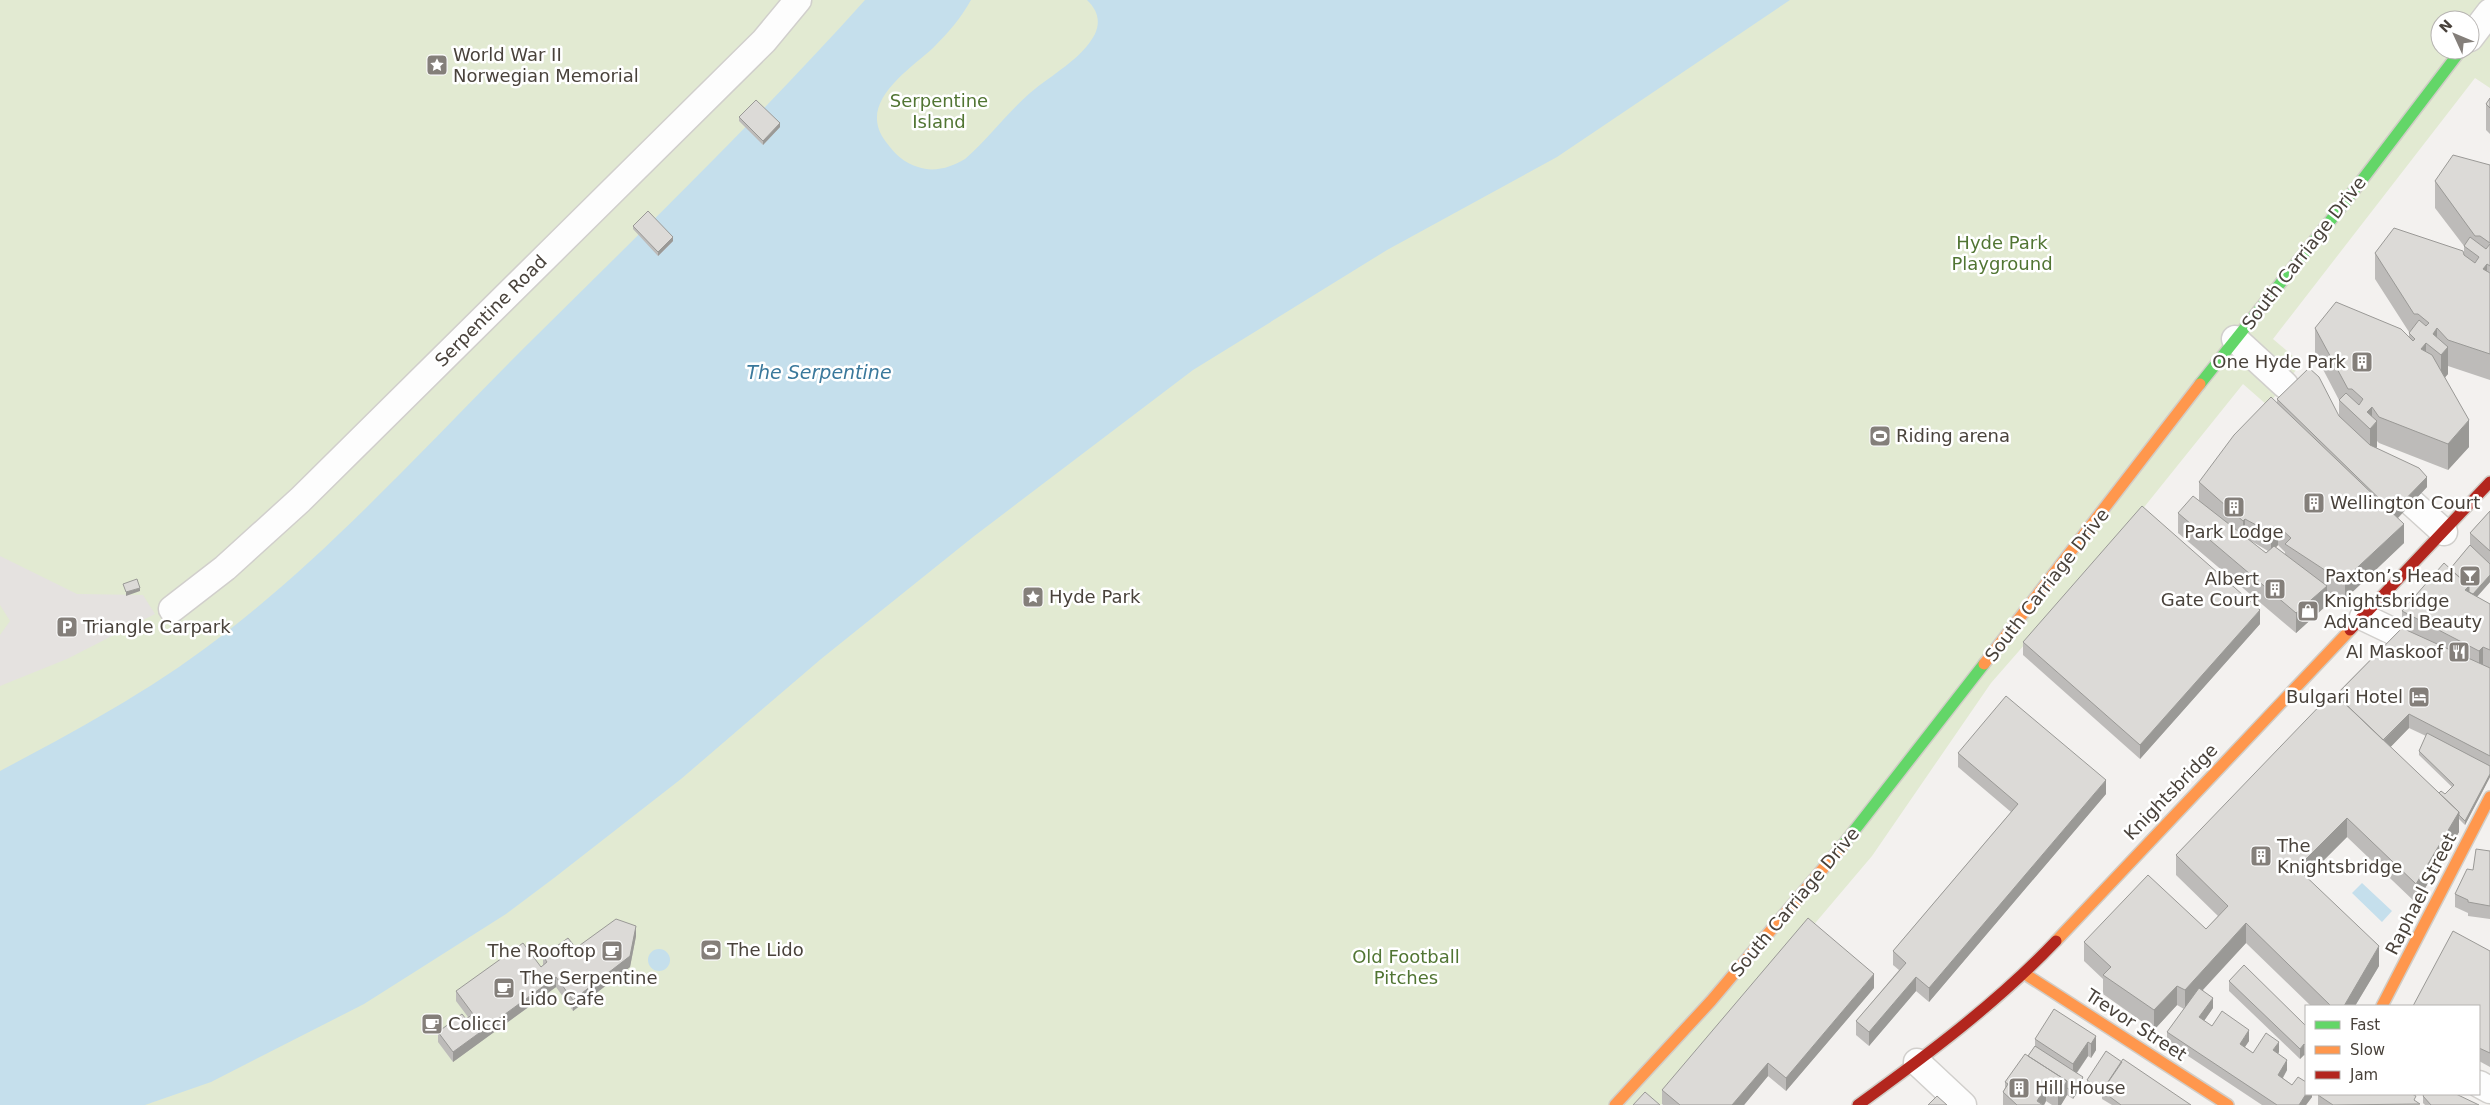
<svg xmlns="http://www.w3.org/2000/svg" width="2490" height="1105" viewBox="0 0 2490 1105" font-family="'DejaVu Sans',sans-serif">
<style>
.green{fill:#e2ead2;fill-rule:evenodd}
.parking{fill:#e5e2e0}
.water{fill:#c5dfec}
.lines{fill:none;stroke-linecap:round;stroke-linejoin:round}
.street-casing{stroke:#d1cfcc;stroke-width:29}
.fast-casing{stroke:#d1cdc7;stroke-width:14}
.slow-casing{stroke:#d1cdc7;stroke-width:14}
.jam-casing{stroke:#d1cdc7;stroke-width:14}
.street{stroke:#fdfdfd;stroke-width:26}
.fast{stroke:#63d668;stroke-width:11}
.slow{stroke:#ff974d;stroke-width:11}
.jam{stroke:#b3261e;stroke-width:11}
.wall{fill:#bdbbb9;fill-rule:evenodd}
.shaded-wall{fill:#9a9996}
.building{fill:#dcdad7;stroke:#9a9996}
.labels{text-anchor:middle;stroke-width:5;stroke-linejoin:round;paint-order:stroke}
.poi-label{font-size:18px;fill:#49423b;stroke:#fff;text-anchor:start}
.park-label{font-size:18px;fill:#517533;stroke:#fff}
.street-label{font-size:18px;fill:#49423b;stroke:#fff}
.water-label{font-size:19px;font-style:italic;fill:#3a789b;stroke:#fff}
</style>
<rect width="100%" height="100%" fill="#f3f1ef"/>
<path class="green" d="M0 0H2490V88L2475 78 2273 339 2301 363 2285 385 2267 405 2243 384 2141 511 1991 683 1872 856 1661 1105H0ZM2440 20H2470V50H2440Z"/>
<path class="parking" d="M0 556 77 594 143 595 155 614 67 659 0 686V635L10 621 0 605Z"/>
<path class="water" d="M865 0H971C961 18 948 33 933 48 908 71 856 103 886 142 895 154 904 163 918 167 934 173 952 167 965 159 989 138 1007 113 1030 93 1051 75 1082 59 1095 34 1101 20 1097 10 1087 0H1790L1557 157 1387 250 1193 370 973 537 821 659 681 779 554 878 506 914 364 1004 211 1082 145 1105H0V771C79 729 159 686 229 630 338 545 431 440 529 343 643 230 758 119 865 0Z
M2362 883 2392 911 2382 922 2352 893Z
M648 960a11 11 0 1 1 22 0a11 11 0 1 1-22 0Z"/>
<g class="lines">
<g class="street-casing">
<path id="street" d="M2470 38 2490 12
M2235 339 2285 385
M2412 503 2444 532
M172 609 225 568 300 500 764 41 798 0
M2363 617 2490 678
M1917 1062 1963 1105
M2479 1084 2490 1090"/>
</g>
<g class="fast-casing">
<path id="fast" d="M2200 384 2346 201 2461 50
M1843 845 1984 664"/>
</g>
<g class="slow-casing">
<path id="slow" d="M1984 664 2200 384
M2056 941 2350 630
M2025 974 2228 1105
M2382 1006 2490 797
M1615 1105 1711 1001 1843 845"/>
</g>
<g class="jam-casing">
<path id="jam" d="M2350 630 2490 482
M1858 1105C1927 1055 1997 1003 2056 941"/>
</g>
<use href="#street" class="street"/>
<use href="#fast" class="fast"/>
<use href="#slow" class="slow"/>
<use href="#jam" class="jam"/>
</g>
<path class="wall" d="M2490 98V134L2486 130V104Z
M739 117 780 127 763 145 739 121Z
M2490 165V380L2448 366V374L2445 377 2469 447 2448 470 2379 443 2377 441V447L2376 448 2427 487 2398 518 2404 543 2345 599 2337 598 2327 591V605L2296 633 2178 533V513L2199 500V482L2277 402V399L2339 416V400L2315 354V328L2409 337V332L2375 279V253L2464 254V246L2435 208V181ZM2251 541 2258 545 2268 551 2266 553ZM2278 545 2285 552V554L2276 547Z
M633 226 673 241 658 256 633 229Z
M2490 511V582L2477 597 2490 604V777L2465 825 2459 819V832L2416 903 2347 837 2307 877 2379 966 2355 1006H2311L2246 943 2203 990 2213 1008 2204 1021 2212 1026 2249 1041 2245 1047 2253 1053 2279 1052 2278 1054 2287 1070 2283 1078 2292 1085 2312 1094V1097L2306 1105H2262L2167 1042V1032L2184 1009 2177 1005 2154 1030 2103 994V979L2084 961V942L2206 929 2218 916 2176 875V855L2402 628V611L2450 569 2470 545V533ZM2409 728 2426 736 2419 751V755L2452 787 2445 794 2439 793 2390 747Z
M2260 624 2140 759 2023 655V642Z
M1958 753 2106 794 1929 1002 1916 991 1869 1046 1856 1035V1021L1899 970 1893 965V951L2011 812 1958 767Z
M2490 851V919L2468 916V913L2455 907V894L2473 870Z
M636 936 630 967 573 1011 556 987 453 1062 438 1042V1032L468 1017 456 1001V991L541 967 543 965V956L576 948Z
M2490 951V1067L2479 1061V1006Z
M2229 981 2306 1026V1056L2304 1055 2300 1059 2229 991Z
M1874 988 1786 1091 1768 1076 1744 1105H1663L1662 1104V1090Z
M2096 1036V1050L2091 1058 2088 1056 2077 1073 2083 1084 2073 1099 2067 1095 2061 1105H2052L2046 1101 2044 1105H2003V1092L2005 1088V1082L2028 1056 2035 1046V1039Z
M2122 1062 2191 1105H2112L2102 1099V1094L2087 1084V1080Z
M2318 1095 2416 1102 2420 1105H2318Z
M2423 1096 2479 1105H2425L2423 1103Z"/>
<path class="shaded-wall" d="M780 123V127L763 145V141Z
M673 237V241L658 256V252Z
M2487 264V290L2483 269Z
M2437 328V352L2433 334Z
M2426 343V369L2421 349Z
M2448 347V374L2441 382V355Z
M2372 407V427L2377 421V447L2370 456V429L2367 412Z
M2469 420V447L2448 470V444Z
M2427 477V487L2393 523V512Z
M2245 519V538L2243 541V521Z
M2404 524V543L2345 599V579Z
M2278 526V545L2271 553V533Z
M2490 575V582L2465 610V590L2469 586Z
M2327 586V605L2296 633V613Z
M140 588V591L126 596V592Z
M2260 610V624L2140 759V745Z
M2483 647V666L2479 670V651Z
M2409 714V728L2381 757V743Z
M2490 774V777L2465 825V821Z
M2106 780V794L1929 1002V988Z
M2459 812V832L2416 903V884Z
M2347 818V837L2297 887V868Z
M2246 923V943L2185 1009V990Z
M636 926V936L630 967 573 1011V1000Z
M2379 946V966L2355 1006H2344Z
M1874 974V988L1786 1091V1078Z
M556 977V987L453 1062V1052Z
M1916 977V991L1869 1046V1032Z
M2177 986V1005L2154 1030V1010Z
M2213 998V1008L2199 1028V1017Z
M2249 1030V1041L2240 1054V1044Z
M2096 1036V1050L2091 1058V1044Z
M2088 1042V1056L2073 1078V1064Z
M2279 1042V1052L2273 1061V1050Z
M2304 1044V1055L2300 1059V1049Z
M2287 1060V1070L2278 1086V1075Z
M1768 1063V1076L1744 1105H1732Z
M2083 1077V1084L2073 1099V1092Z
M2067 1081V1095L2061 1105H2058V1095Z
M2046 1087V1101L2044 1105 2037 1101Z
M2306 1094H2312V1097L2306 1105H2299Z"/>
<path class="building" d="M2490 98V108L2486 104Z
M756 100 780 123 763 141 739 117Z
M2453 155 2490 165V243L2480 236H2475L2435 181Z
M648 211 673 237 658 252 633 226Z
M2394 228 2463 251 2464 255 2475 263 2479 257 2464 246 2470 237 2486 249 2490 244V266L2487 264 2483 269 2490 273V354L2448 340 2437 328 2433 334 2448 347 2441 355 2426 343 2421 349 2432 355 2469 420 2448 444 2379 417 2372 407 2367 412 2377 421 2370 429 2339 400 2346 393 2359 405 2363 399 2352 389H2348L2315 328 2336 302 2401 329 2413 341 2415 339 2409 333 2419 320 2426 326 2429 323 2418 314H2414L2375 253Z
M2309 368 2319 377 2339 416 2370 445 2419 468 2427 477 2393 512 2277 399Z
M2271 397 2404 524 2345 579 2337 578 2285 544 2291 538 2278 526 2271 533 2245 519 2243 521 2199 482 2234 435Z
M2193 496 2266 553 2274 546 2327 586 2296 613 2178 513Z
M2142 506 2260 610 2140 745 2023 642Z
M2490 511V551L2470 533Z
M2470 545 2490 564V575L2473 594 2469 592V586L2450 569Z
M2444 563 2469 586 2465 590 2490 604V650L2483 647 2479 651 2402 611Z
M137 579 140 588 126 592 123 584Z
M2402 628 2490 668V756L2409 714 2383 740 2336 695Z
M2333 692 2459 812 2416 884 2347 818 2297 868 2379 946 2344 1006H2331L2246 923 2185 990 2177 986 2154 1010 2103 975 2111 967 2084 942 2148 875 2206 929 2228 906 2176 855Z
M2006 696 2106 780 1929 988 1916 977 1869 1032 1856 1021 1906 963 1893 951 2018 804 1958 753Z
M2427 733 2490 766V774L2465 821 2459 815V812L2439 793 2441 791 2445 794 2454 785 2419 751Z
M2476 849 2490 851V906L2468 902V900L2455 894 2467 869 2473 870Z
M1808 918 1874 974 1786 1078 1768 1063 1732 1105H1680L1662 1090Z
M616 919 636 926 630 956 573 1000 556 977 453 1052 438 1032 462 1014 466 1019 473 1014 456 991 523 943 541 967 547 962 543 956 568 938 576 948Z
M2453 931 2490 951V1053L2479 1048V1006H2413Z
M2244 965 2306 1026V1046L2304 1044 2300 1049 2229 981Z
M2199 988 2213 998 2199 1017 2212 1026 2222 1011 2249 1030 2240 1044 2253 1053 2266 1033 2279 1042 2273 1050 2287 1060 2278 1075 2292 1085 2298 1077 2306 1082V1094L2299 1105H2277L2167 1032Z
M2054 1009 2096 1036 2091 1044 2088 1042 2073 1064 2035 1039Z
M2035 1046 2083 1077 2073 1092 2067 1088V1081L2028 1056Z
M2106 1051 2122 1062 2102 1091 2087 1080Z
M2025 1054 2067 1081 2058 1095 2046 1087 2037 1101 2043 1105H2017L2003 1092 2008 1084 2005 1082Z
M2123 1059 2191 1105H2121L2102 1091Z
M1645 1092 1660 1105H1633Z
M2319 1094H2412L2416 1096 2414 1100 2420 1104 2333 1105 2318 1095Z
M2424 1094H2456L2479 1105H2431L2423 1096Z
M1937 1096 1947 1105H1928Z"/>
<defs>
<g id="sight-square" transform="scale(1.125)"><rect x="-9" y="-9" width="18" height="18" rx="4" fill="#847f7a" stroke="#fff"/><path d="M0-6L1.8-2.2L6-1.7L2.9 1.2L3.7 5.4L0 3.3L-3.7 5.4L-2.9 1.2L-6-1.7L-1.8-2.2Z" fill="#fff"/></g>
<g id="building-square" transform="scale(1.125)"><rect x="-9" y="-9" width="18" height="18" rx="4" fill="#847f7a" stroke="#fff"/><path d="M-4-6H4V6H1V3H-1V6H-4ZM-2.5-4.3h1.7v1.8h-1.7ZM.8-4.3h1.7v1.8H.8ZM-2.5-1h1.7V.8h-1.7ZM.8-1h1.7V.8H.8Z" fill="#fff"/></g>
<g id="stadium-square" transform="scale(1.125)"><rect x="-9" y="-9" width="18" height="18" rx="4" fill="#847f7a" stroke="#fff"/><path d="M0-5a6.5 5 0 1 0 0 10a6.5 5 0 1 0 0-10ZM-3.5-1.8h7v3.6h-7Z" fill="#fff"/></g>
<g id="bar-square" transform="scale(1.125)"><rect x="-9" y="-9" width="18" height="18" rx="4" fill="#847f7a" stroke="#fff"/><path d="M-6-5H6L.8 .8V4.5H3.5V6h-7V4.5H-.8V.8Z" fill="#fff"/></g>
<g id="shop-square" transform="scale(1.125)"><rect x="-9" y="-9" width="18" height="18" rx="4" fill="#847f7a" stroke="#fff"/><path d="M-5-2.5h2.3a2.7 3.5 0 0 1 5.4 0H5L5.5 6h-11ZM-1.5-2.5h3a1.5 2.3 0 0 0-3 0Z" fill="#fff"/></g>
<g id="parking-square" transform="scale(1.125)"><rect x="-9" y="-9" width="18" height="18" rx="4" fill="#847f7a" stroke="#fff"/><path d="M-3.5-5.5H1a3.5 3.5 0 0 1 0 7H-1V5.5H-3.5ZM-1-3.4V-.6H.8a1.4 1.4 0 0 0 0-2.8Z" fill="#fff"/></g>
<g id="restaurant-square" transform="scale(1.125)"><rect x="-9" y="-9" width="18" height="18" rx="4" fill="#847f7a" stroke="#fff"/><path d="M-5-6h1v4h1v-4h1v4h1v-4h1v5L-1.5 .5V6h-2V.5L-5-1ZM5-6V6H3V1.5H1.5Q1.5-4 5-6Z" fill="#fff"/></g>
<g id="hotel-square" transform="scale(1.125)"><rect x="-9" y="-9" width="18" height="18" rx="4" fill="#847f7a" stroke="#fff"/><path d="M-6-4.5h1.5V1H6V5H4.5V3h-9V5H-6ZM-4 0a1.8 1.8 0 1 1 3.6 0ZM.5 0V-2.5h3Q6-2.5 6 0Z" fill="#fff"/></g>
<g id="cafe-square" transform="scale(1.125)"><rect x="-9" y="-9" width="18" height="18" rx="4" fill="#847f7a" stroke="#fff"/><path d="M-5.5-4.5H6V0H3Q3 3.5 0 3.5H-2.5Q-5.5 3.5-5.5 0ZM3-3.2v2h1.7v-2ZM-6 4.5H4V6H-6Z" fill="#fff"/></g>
</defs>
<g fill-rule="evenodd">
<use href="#sight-square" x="437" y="65"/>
<use href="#building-square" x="2362" y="362"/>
<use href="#stadium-square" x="1880" y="436"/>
<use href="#building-square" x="2314" y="503"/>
<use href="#building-square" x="2234" y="507"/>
<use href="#bar-square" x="2470" y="576"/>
<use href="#building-square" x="2275" y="589"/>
<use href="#sight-square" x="1033" y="597"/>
<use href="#shop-square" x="2308" y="611"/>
<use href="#parking-square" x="67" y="627"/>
<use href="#restaurant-square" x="2459" y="652"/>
<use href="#hotel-square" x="2419" y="697"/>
<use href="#building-square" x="2261" y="856"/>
<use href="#stadium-square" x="711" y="950"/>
<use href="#cafe-square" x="612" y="951"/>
<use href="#cafe-square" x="504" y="988"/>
<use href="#cafe-square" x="432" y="1024"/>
<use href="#building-square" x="2019" y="1088"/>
</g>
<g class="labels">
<g class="poi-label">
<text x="453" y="61">World War II<tspan x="453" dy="21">Norwegian Memorial</tspan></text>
<text x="2346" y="368" text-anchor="end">One Hyde Park</text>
<text x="1896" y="442">Riding arena</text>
<text x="2330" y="509">Wellington Court</text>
<text x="2234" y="538" text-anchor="middle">Park Lodge</text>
<text x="2454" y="582" text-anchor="end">Paxton’s Head</text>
<text x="2259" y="585" text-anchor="end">Albert<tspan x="2259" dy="21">Gate Court</tspan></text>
<text x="1049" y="603">Hyde Park</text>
<text x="2324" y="607">Knightsbridge<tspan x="2324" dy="21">Advanced Beauty</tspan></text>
<text x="83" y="633">Triangle Carpark</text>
<text x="2443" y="658" text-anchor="end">Al Maskoof</text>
<text x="2403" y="703" text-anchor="end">Bulgari Hotel</text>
<text x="2277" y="852">The<tspan x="2277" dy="21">Knightsbridge</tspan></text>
<text x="727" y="956">The Lido</text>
<text x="596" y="957" text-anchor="end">The Rooftop</text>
<text x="520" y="984">The Serpentine<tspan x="520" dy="21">Lido Cafe</tspan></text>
<text x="448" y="1030">Colicci</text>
<text x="2035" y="1094">Hill House</text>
</g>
<g class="park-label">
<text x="939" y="107">Serpentine<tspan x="939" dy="21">Island</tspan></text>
<text x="2002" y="249">Hyde Park<tspan x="2002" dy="21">Playground</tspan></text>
<text x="1406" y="963">Old Football<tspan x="1406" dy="21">Pitches</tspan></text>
</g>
<g class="street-label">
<text transform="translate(2304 253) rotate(-52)" y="6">South Carriage Drive</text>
<text transform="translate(491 311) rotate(-45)" y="6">Serpentine Road</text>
<text transform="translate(2047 585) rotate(-52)" y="6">South Carriage Drive</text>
<text transform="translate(2171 792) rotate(-46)" y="6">Knightsbridge</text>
<text transform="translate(2421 894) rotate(-63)" y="6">Raphael Street</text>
<text transform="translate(1795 902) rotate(-50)" y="6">South Carriage Drive</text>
<text transform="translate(2136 1025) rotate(33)" y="6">Trevor Street</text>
</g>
<g class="water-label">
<text x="819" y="379">The Serpentine</text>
</g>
</g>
<rect x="2305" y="1005" width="175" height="90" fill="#ffffff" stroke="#b6b3b1"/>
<rect x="2315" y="1021" width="25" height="8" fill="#63d668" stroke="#b6b3b1"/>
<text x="2350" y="1030" font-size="15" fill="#49423b">Fast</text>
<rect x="2315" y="1046" width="25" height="8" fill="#ff974d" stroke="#b6b3b1"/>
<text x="2350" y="1055" font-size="15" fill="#49423b">Slow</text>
<rect x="2315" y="1071" width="25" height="8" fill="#b3261e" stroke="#b6b3b1"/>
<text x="2350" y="1080" font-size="15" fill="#49423b">Jam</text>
<g transform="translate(2455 35) rotate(314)"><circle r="24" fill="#ffffff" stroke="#b6b3b1"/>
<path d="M0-4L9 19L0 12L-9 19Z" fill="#847f7a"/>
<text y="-8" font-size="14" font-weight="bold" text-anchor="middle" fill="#49423b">N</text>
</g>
</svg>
